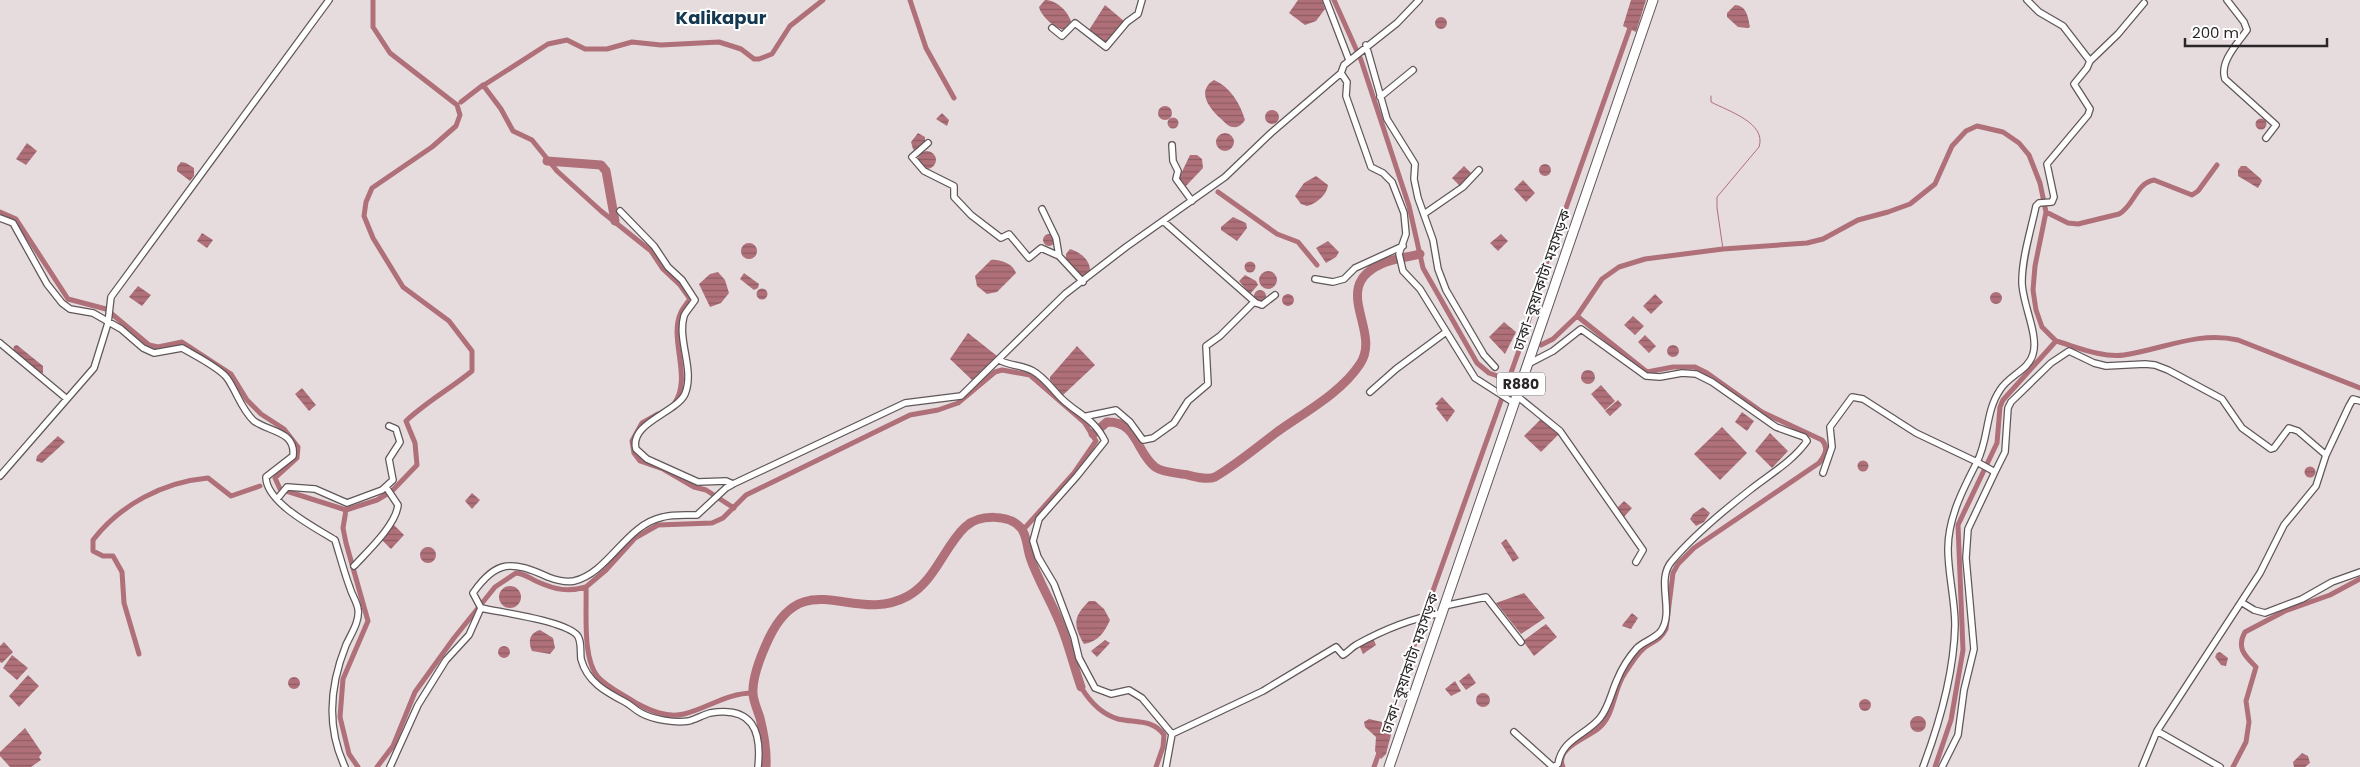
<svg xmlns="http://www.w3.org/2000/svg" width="2360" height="767" viewBox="0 0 2360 767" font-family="Poppins,'Noto Sans Bengali',sans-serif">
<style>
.water{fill:url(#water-rules)}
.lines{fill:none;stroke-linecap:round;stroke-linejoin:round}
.stream{stroke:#af7079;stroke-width:1}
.canal{stroke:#af7079;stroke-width:5}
.river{stroke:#af7079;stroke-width:9}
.minor-casing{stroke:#5f5758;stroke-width:8}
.primary-casing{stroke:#5f5758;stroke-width:11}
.minor{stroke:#fff;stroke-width:5.5}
.primary{stroke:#fff;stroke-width:9}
.labels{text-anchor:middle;stroke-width:4;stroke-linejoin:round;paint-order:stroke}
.shield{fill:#fff;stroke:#6b6868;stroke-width:1}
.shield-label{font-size:14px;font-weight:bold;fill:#2b2728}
.street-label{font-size:15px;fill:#2b2728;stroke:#fff}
.quarter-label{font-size:18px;font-weight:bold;fill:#133850;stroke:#fff}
</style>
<defs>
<pattern id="water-rules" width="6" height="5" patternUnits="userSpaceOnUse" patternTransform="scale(1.25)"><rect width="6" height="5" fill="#af7079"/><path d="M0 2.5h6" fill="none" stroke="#8f5c63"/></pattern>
</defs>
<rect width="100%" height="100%" fill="#e6dcde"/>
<path class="water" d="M1045 0C1056 0 1067 10 1071 21L1065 30C1055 29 1041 16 1039 7Z
M1298 0H1322L1325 9 1316 21 1305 25 1289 13Z
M1631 0H1646L1636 32 1623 26Z
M1105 5 1124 21 1105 44 1089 30Z
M1735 5C1747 6 1748 17 1750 27L1748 28 1738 27 1727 17V13Z
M1435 23a6 6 0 1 1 12 0a6 6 0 1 1-12 0Z
M1214 80C1230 87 1240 103 1245 120 1242 124 1239 128 1233 127 1228 127 1224 121 1220 118 1209 108 1196 91 1214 80Z
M1158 113a7 7 0 1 1 14 0a7 7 0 1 1-14 0Z
M1265 117a7 7 0 1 1 14 0a7 7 0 1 1-14 0Z
M942 113 949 120 947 126 936 119Z
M1167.5 123a5.5 5.5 0 1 1 11 0a5.5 5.5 0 1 1-11 0Z
M2255.5 124a5.5 5.5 0 1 1 11 0a5.5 5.5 0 1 1-11 0Z
M1216 142a9 9 0 1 1 18 0a9 9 0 1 1-18 0Z
M918 133 925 137V141L916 151 913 149 911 142Z
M27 143 37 151 26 165 16 159Z
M918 160a9 9 0 1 1 18 0a9 9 0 1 1-18 0Z
M1190 155H1197L1202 159 1203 168 1186 186 1179 178Z
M181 162 186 163 194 168V176L190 181 177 171V167Z
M1539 170a6 6 0 1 1 12 0a6 6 0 1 1-12 0Z
M1464 166 1472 174 1460 186 1452 178Z
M2241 166H2246L2261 179 2262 181 2258 188 2238 176V170Z
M1316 176 1328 185C1327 195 1316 204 1307 206L1301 204 1295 196 1304 183Z
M1523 180 1535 193 1526 202 1514 189Z
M1233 217 1246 223 1247 228 1237 241 1221 230V227Z
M202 233 213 240 207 248 197 241Z
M1043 240a6 6 0 1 1 12 0a6 6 0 1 1-12 0Z
M1501 234 1508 241 1498 251 1490 243Z
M1328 241 1339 252 1336 257 1326 263 1316 248Z
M741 251a8 8 0 1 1 16 0a8 8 0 1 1-16 0Z
M1070 249C1080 252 1090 260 1090 270L1087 275H1081L1066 260V254Z
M991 260C1000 259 1013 264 1016 273L997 292 987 294 977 286 975 276Z
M1244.5 267a5.5 5.5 0 1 1 11 0a5.5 5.5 0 1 1-11 0Z
M1259 280a9 9 0 1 1 18 0a9 9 0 1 1-18 0Z
M718 272 725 280 729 293 721 303 710 307 699 284 710 274Z
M744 273 759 284 758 288 754 290 740 279Z
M1245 275 1256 281 1258 285 1250 294 1239 281Z
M138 286 151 295 142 306 129 297Z
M756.5 294a5.5 5.5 0 1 1 11 0a5.5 5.5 0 1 1-11 0Z
M1254 296a6 6 0 1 1 12 0a6 6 0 1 1-12 0Z
M1990 298a6 6 0 1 1 12 0a6 6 0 1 1-12 0Z
M1655 294 1663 302 1651 314 1643 306Z
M1282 300a6 6 0 1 1 12 0a6 6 0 1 1-12 0Z
M1633 316 1644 326 1635 335 1624 325Z
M1504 322 1516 332 1505 354 1489 337Z
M968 333 997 356 972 380 950 359Z
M1645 335 1656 346 1649 353 1638 342Z
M1667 351a6 6 0 1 1 12 0a6 6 0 1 1-12 0Z
M17 345 43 366V373L37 372 13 351 14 346Z
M1077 346 1095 365 1063 395 1050 380V377Z
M1581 377a7 7 0 1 1 14 0a7 7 0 1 1-14 0Z
M1601 385 1615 401 1605 410 1591 394Z
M302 388 316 405 309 411 295 394Z
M1442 397 1455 411 1447 422 1436 408 1438 406 1435 404Z
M1618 400 1622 405 1610 416 1605 411Z
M1742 412 1754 421 1747 431 1735 422Z
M1543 417 1559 434 1541 452 1524 436Z
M1722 427 1747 453 1720 480 1694 454Z
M1770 433 1788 451 1772 468 1755 451Z
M58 436 65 442 42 463 36 461 37 456Z
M1857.5 466a5.5 5.5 0 1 1 11 0a5.5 5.5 0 1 1-11 0Z
M2304.5 472a5.5 5.5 0 1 1 11 0a5.5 5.5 0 1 1-11 0Z
M472 493 480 500 472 509 465 501Z
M1624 501 1632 508 1623 518 1615 510Z
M1703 507 1710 513 1704 522 1696 526 1690 519 1693 514Z
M394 525 404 535 391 549 381 539Z
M1506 539 1519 558 1513 562 1501 543Z
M420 555a8 8 0 1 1 16 0a8 8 0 1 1-16 0Z
M499 597a11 11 0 1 1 22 0a11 11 0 1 1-22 0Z
M1524 593 1545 618 1521 634 1496 603Z
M1089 601H1095L1104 609 1110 620C1104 633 1099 641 1084 644 1073 625 1073 617 1089 601Z
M1632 613 1638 618 1631 629 1622 626 1623 624Z
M1546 624 1557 637 1534 656 1523 641Z
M540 630 553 638 555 648 550 654 532 651C528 642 529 633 540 630Z
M1373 638 1376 645 1363 654 1359 645Z
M1105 640 1110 643 1097 657 1091 651Z
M4 642 13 652 2 663 0 662V646Z
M498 652a6 6 0 1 1 12 0a6 6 0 1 1-12 0Z
M2220 652 2228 658 2226 666 2221 665 2215 657 2217 653Z
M12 655 28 668 17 680 3 668Z
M1469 673 1476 683 1466 690 1459 681Z
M28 675 39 686 19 707 9 696Z
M288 683a6 6 0 1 1 12 0a6 6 0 1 1-12 0Z
M1455 681 1461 691 1451 696 1445 689Z
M1476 700a7 7 0 1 1 14 0a7 7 0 1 1-14 0Z
M1859 705a6 6 0 1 1 12 0a6 6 0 1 1-12 0Z
M1910 724a8 8 0 1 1 16 0a8 8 0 1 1-16 0Z
M1369 719 1382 722 1392 731 1386 754 1381 759 1375 751 1376 737 1365 727 1364 722Z
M25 728 42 753 39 757 41 760 31 767H10L0 756V752Z
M2302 753 2308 756 2310 763 2305 767H2294L2293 762Z"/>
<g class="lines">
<path class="stream" d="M1711 96V102C1728 111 1767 123 1759 147L1717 197V208L1723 249"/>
<path class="canal" d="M910 0 926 48 954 98
M1334 0 1361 60 1409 206 1423 268 1477 363 1489 373 1509 380
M481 87 548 44 567 40 585 49H607L632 42 661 45 719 42 741 49 754 59H759L772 54 790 26 823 0
M461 102 483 85 501 109 513 131 532 140 557 171 601 211 651 251 663 269 680 285 690 299C687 303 683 308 681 312 668 339 693 378 674 404
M1218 192 1277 234 1298 242 1317 265
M0 212 16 219 68 299 106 309 149 345 158 347 182 342 231 374 247 400 261 414 284 429 298 447 297 458 275 478 280 489 346 510 377 500 392 491 417 465 415 443 406 421C426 402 450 389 472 371V351L449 321 403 287 373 238 364 216 366 202 372 188 432 147 456 126 460 115 457 105 390 53 373 27V0
M2046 212 2068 223 2078 224 2119 214C2134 206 2136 183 2154 180L2192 195 2198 191 2217 165
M2056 341C2077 347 2102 358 2124 355 2164 349 2197 331 2238 340L2360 388
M1541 345 1553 339 1577 316 1602 279 1619 267 1645 259 1723 249 1807 243 1823 239 1858 220 1888 212 1910 204 1935 184 1952 146 1966 131 1977 126 2003 132 2019 143 2029 155 2040 183 2046 212 2035 266 2033 290 2036 310 2042 327 2056 341 2003 400 2000 407 1997 443 1958 525 1963 650 1951 720 1935 767
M658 414 642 423 632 441 634 453 640 461 663 469 694 487 706 490 734 508
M346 510 343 528 346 543 368 621 343 679 340 717 349 754 358 767
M139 654 124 603 122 572 113 556H103L93 551V540C120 505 163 482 208 478L231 496 260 486
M1081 687C1090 702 1101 714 1118 719 1135 723 1153 719 1164 735L1163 747 1156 767
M753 693C727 693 708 708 684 714 667 718 651 711 636 703 624 695 608 688 598 677 582 659 587 611 586 587L606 570 635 538 658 525 712 523 723 518 746 495 910 415 938 410 958 403 995 372 1002 370 1030 375 1084 422 1096 441 1074 473 1023 530
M1386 733 1420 627 1522 342 1545 267 1631 25
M377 767 393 746 415 692 454 638 495 587 516 573C526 574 530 579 538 582 556 590 568 592 586 587
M1374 767 1380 750
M1563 767C1554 748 1588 738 1599 728 1615 714 1613 690 1625 673 1630 665 1637 654 1644 648 1653 641 1660 641 1666 629L1673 573 1678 564 1694 548 1819 463C1825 455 1829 448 1822 440L1762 412 1707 373 1695 367H1673L1647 372 1577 316
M2233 767 2246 742 2249 722 2246 701 2256 667C2245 656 2236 648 2245 632L2285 611 2330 595 2360 579"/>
<path class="river" d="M547 161 601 165 606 171 615 221
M1093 434 1107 422C1137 421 1136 452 1155 467 1163 473 1178 473 1188 475 1196 477 1207 480 1215 477 1237 464 1257 447 1277 432 1305 412 1341 393 1360 364 1383 330 1326 285 1386 262 1397 258 1409 257 1420 254
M766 767C767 751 764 734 760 718 758 711 753 701 753 693 752 676 762 653 769 638 805 563 854 626 908 596 935 581 944 547 965 527 979 514 1009 514 1021 528 1027 535 1027 548 1030 557 1038 581 1052 602 1061 626 1069 646 1074 667 1081 687"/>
<g class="minor-casing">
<path id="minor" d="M1326 0 1349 60
M1419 0 1397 23 1344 65 1341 73 1347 82 1346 96 1371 167 1383 173 1392 182 1404 213 1406 234 1399 254 1403 271 1420 289 1475 378 1514 403
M2227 0 2244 22 2247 30C2238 43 2219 62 2225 79L2276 125 2266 138
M1052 28 1062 36 1075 23 1106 47 1127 22 1138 14 1142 0
M1366 45 1387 119 1415 164 1414 179 1418 198 1433 240 1438 269 1446 290 1484 355 1495 367
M2090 61 2118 34 2144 3
M1380 97 1413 70
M928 143 912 157 924 171 954 186V197L971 215 1001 238 1009 234 1029 258 1041 248 1059 256 1083 282
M1172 145 1173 161 1178 171 1176 179 1192 201
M1042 209 1056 238 1059 256
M620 211 654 246 668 267 682 280 695 300C692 305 686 311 684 316 677 341 695 369 685 394 676 413 629 423 636 449L647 459 698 482 726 481 733 484
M1424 214 1463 187 1479 170
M0 218 13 223 47 284 62 303 70 309 93 313 121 329 143 348 154 353 182 348C194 355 220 368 227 378 237 392 241 409 254 421 269 432 296 431 293 456L266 477C266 503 316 528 335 540 340 556 344 572 350 588 352 595 357 602 358 609 360 621 351 634 346 645 330 685 326 727 345 767
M1163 221 1256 303
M1315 279 1333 282 1344 279 1355 268 1403 246
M0 343 67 399
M999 360C1010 366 1022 365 1033 371 1044 377 1052 389 1061 398 1077 414 1094 418 1105 441L1077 476 1039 519 1033 541 1038 557 1054 584 1074 637 1079 658 1095 688 1111 694 1129 690 1142 698 1172 734 1166 767
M1528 364 1553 351 1581 329 1646 376 1660 377 1682 373 1696 374 1712 382 1776 427 1804 437 1807 441C1792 462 1770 474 1750 490 1723 511 1694 535 1672 561 1655 580 1675 611 1661 631 1655 639 1644 641 1637 648 1629 657 1621 670 1617 680 1611 693 1609 707 1600 718 1586 735 1562 739 1558 764L1553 767
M1370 392 1396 369 1446 332
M1517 396 1560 431 1643 550 1636 562
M1087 416 1116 410 1130 422 1143 440 1153 438 1174 423 1188 401 1208 384 1206 346 1220 336 1254 302 1262 305 1275 295
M1995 472 2005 452 2008 408 2011 402 2051 363 2069 351 2094 363 2106 366 2145 364 2155 365 2168 370 2222 399 2242 428 2271 449 2274 448 2289 428 2298 431 2326 455
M1823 473 1832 447 1830 427 1852 397 1863 399 1916 433 1977 462C1963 489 1948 518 1948 549 1948 574 1955 600 1955 625 1954 673 1940 722 1923 767
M0 476 94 368 108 323 111 297 329 0
M277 499 287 487 315 489 347 503 382 490 393 480 389 459 400 442 396 429 389 426
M354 566C367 552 396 525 398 505L386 487
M2241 602 2254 610 2265 613 2302 599 2332 582 2360 572
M1444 606 1486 597 1521 642
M2157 731 2220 767
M1514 732 1553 767
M1172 734 1263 691 1336 647 1343 655C1348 652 1351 648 1356 645 1381 631 1413 618 1442 613
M390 767 418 705 446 660 469 635 481 608
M758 767C762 730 752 706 710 713 703 715 696 719 689 721 675 723 654 720 641 713 635 710 631 705 625 702 606 692 587 682 581 659 580 651 582 639 576 634 559 620 504 613 481 608L473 593C497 559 512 561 548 577 556 580 565 583 574 581 610 572 625 525 663 517 673 514 686 515 697 515L726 488 733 484 905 403 961 396 1065 294 1126 247 1225 177 1271 133 1341 73
M1942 767 1958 735 1964 690 1974 649 1966 558 1968 529 1995 472 1977 462C1989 439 1985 412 2000 390 2008 376 2029 370 2033 354 2039 335 2022 303 2022 282 2022 257 2031 230 2036 206L2039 203 2052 202 2054 197 2047 164 2088 115 2090 109 2074 84 2087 68 2090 61 2063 26 2039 12 2027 0
M2142 767 2157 731 2260 573 2284 525 2316 486 2326 455 2349 406 2353 399 2360 401"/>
</g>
<g class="primary-casing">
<path id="primary" d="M1389 767 1653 0"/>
</g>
<use href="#minor" class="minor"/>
<use href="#primary" class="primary"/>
</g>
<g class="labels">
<rect class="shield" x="1497" y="372.5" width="48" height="23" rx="4"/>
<g class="shield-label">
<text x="1521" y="389">R880</text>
</g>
<g class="street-label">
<text transform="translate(1542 280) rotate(-71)" y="5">ঢাকা-কুয়াকাটা মহাসড়ক</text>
<text transform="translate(1410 663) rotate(-71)" y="5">ঢাকা-কুয়াকাটা মহাসড়ক</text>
</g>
<g class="quarter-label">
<text x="721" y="24">Kalikapur</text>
</g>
</g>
<path d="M2185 38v8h142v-8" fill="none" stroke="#2b2728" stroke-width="2.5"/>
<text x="2192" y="38" font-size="15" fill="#2b2728" stroke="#ffffff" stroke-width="4" paint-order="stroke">200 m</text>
</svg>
